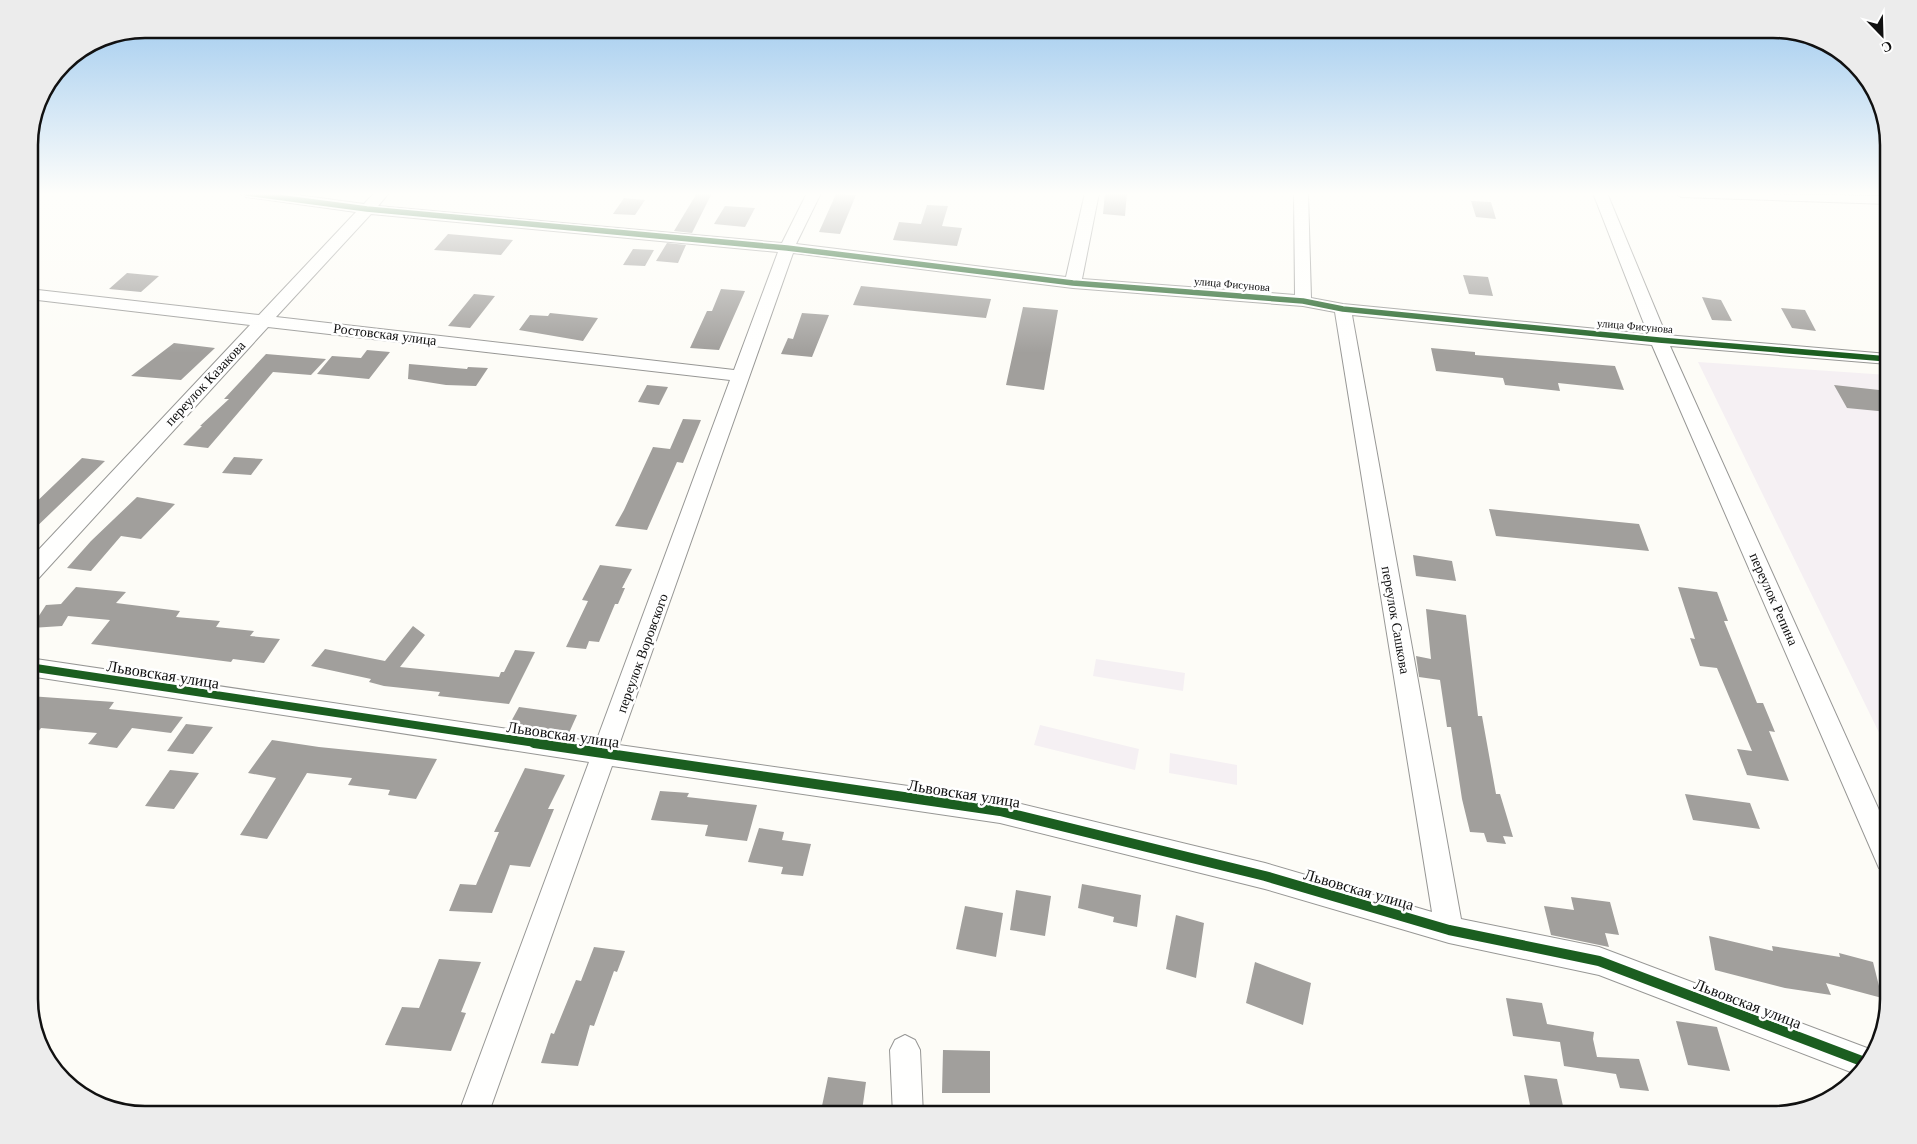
<svg xmlns="http://www.w3.org/2000/svg" width="1917" height="1144" viewBox="0 0 1917 1144" font-family="Georgia,serif">
<style>
.industrial{fill:#f5f0f3}
.building{fill:#a19f9c}
.lines{fill:none;stroke-linecap:round;stroke-linejoin:round}
.minor-casing{stroke:#979795;stroke-width:2}
.minor{fill:#fffffe;fill-rule:evenodd}
.cycleway-far2-casing{stroke:#fff;stroke-width:8}
.cycleway-far1-casing{stroke:#fff;stroke-width:11}
.cycleway-casing{stroke:#fff;stroke-width:13}
.cycleway-far2{stroke:#1b5e20;stroke-width:5.5}
.cycleway-far1{stroke:#1b5e20;stroke-width:8}
.cycleway{stroke:#1b5e20;stroke-width:10}
.labels{text-anchor:middle;stroke-width:5;stroke-linejoin:round;paint-order:stroke}
.far-street-label{font-size:11px;fill:#111;stroke:#fff}
.street-label{font-size:14px;fill:#111;stroke:#fff}
.near-street-label{font-size:16px;fill:#111;stroke:#fff}
.rim{fill:none;stroke:#111;stroke-width:2.5}
</style>
<rect width="100%" height="100%" fill="#fdfcf7"/>
<path class="industrial" d="M1698 362 1888 375V751Z
M1096 659 1185 673 1183 691 1093 676Z
M1040 725 1139 749 1135 770 1034 745Z
M1170 753 1237 765V785L1169 773Z"/>
<path class="building" d="M697 193H712L692 233 674 231Z
M1105 193H1127L1125 216 1103 214Z
M836 194 856 195 840 234 819 232Z
M624 198 645 200 635 215 613 214Z
M1471 201 1491 202 1496 219 1476 217Z
M927 205 948 206 942 226 962 228 957 246 893 240 899 222 921 224Z
M725 206 755 208 745 227 714 224Z
M448 234 471 236 513 240 501 255 434 250Z
M667 243 686 245 678 263 656 261Z
M633 249 654 250 645 266 623 265Z
M127 273 159 276 141 292 109 289Z
M1463 275 1488 277 1493 296 1469 294Z
M861 286 991 299 986 318 853 305Z
M721 289 745 291 719 350 690 348 707 311H712Z
M474 294 495 296 470 328 448 326Z
M1702 297 1721 300 1732 321 1712 320Z
M1023 307 1058 310 1044 390 1006 385Z
M1781 308 1805 310 1816 331 1792 328Z
M550 313 598 318 583 341 519 330 530 315 548 316Z
M802 313 829 315 812 357 781 354 788 338 793 339Z
M174 343 215 348 181 380 131 376Z
M1431 348 1475 352V355L1615 366 1624 390 1558 383 1560 391 1505 385 1503 378 1436 371Z
M367 350 390 352 369 379 317 374 332 356 361 358Z
M266 354 326 359 311 375 273 372 208 448 183 445 202 426H200L229 399H224Z
M409 364 467 369 468 367 488 368 476 386 446 385 408 379Z
M647 385 668 387 659 405 638 402Z
M1834 385 1888 391V412L1847 408Z
M683 419 701 420 683 463 677 462 647 530 615 526 624 510 653 447 670 449Z
M234 457 263 459 251 475 222 473Z
M82 458 105 461 29 534V509Z
M137 497 175 504 141 539 121 536 91 571 67 568 91 541Z
M1489 509 1639 524 1649 551 1496 536Z
M1413 555 1452 561 1456 581 1416 576Z
M600 565 632 569 622 588H625L618 604H615L599 642 589 641 586 649 566 647 588 601 582 600Z
M76 587 126 592 116 603 180 611 176 617 220 621 216 627 254 631 250 636 280 639 264 663 233 659 231 662 91 644 110 620 68 616 62 626 31 628 46 605 61 604Z
M1678 587 1717 592 1728 621H1724L1757 703H1763L1775 732 1769 731 1789 781 1747 775 1737 749 1752 751 1717 668 1700 666 1690 638 1695 639Z
M1426 609 1466 615 1478 716H1482L1496 794H1500L1513 837 1503 836 1506 844 1487 842 1484 833 1470 832 1462 799 1451 727H1447L1440 680 1419 677 1416 656 1431 659Z
M413 626 425 635 400 667 499 677 501 672H504L515 650 535 652 509 704 438 696 440 692 384 686 369 682 371 679 311 666 325 649 385 661Z
M29 696 114 702 109 709 183 717 171 733 132 728 117 748 88 744 97 733 41 728 29 744Z
M519 707 577 715 568 735 508 727Z
M186 724 213 727 193 754 167 751Z
M272 740 319 747 437 759 416 799 388 795 390 790 348 785 352 778 307 773 267 839 240 835 276 778 248 773Z
M525 768 565 775 548 809H554L530 867 510 865 492 913 449 911 460 884 476 885 499 832H494Z
M170 770 199 773 174 809 145 806Z
M660 791 689 793 687 797 757 805 747 841 705 836 708 825 651 820Z
M1685 794 1750 803 1760 829 1693 820Z
M759 828 784 832 782 840 811 844 803 876 781 874 783 867 748 862Z
M1082 884 1141 895 1137 927 1113 922 1114 917 1078 908Z
M1016 890 1051 896 1045 936 1010 930Z
M1571 897 1610 902 1619 935 1605 933 1609 947 1551 935 1544 906 1574 910Z
M965 906 1003 913 996 957 956 949Z
M1176 915 1204 923 1196 978 1166 969Z
M1709 936 1773 951 1772 946 1840 957 1839 953 1873 962 1882 998 1826 983 1831 995 1785 988 1715 970Z
M594 947 625 951 617 972 614 971 594 1026 590 1025 578 1066 541 1063 551 1033 554 1034 576 980 581 981Z
M439 959 481 962 461 1012 466 1013 451 1051 385 1045 402 1007 419 1008Z
M1255 962 1311 983 1303 1025 1246 1003Z
M1506 998 1542 1003 1547 1024 1594 1032 1593 1039 1597 1057 1639 1059 1649 1091 1620 1088 1616 1074 1564 1066 1560 1042 1513 1036Z
M1676 1021 1717 1027 1730 1071 1688 1065Z
M943 1050 990 1051V1093H942Z
M1524 1075 1557 1079 1565 1115H1532Z
M828 1077 866 1082 862 1111 822 1106Z"/>
<g class="lines">
<g class="minor-casing">
<path id="minor" d="M239 193H282L364 204 374 193H389L378 206 782 243 807 193H821L796 244 1066 277 1085 193H1099L1082 279 1295 295 1294 193H1308L1311 298 1343 304 1648 334 1593 193H1607L1666 335 1888 354V364L1670 346 1888 830V871L1879 868 1652 345 1352 315 1461 919 1599 947 1867 1048 1874 1051 1873 1058 1856 1074 1599 975 1449 943 1265 889 1000 823 612 766 488 1115H458L589 762 29 676V658L596 742 730 380 268 327 37 580 29 582V560L250 325 29 299V289L259 315 356 212 246 197ZM371 214 778 252 734 370 276 317ZM793 253 1073 288 1303 306 1335 312 1432 912 1265 863 1000 799 619 745Z
M1674 193 1888 196V204L1681 197Z
M905 1035 915 1040 920 1050 923 1115H893L890 1050 895 1040Z"/>
</g>
<use href="#minor" class="minor"/>
<g class="cycleway-far2-casing">
<path id="cycleway-far2" d="M246 193 367 209 787 248 1073 283 1303 301 1343 309 1659 340 1888 359"/>
</g>
<g class="cycleway-far1-casing">
<path id="cycleway-far1" d="M29 667 542 744"/>
</g>
<g class="cycleway-casing">
<path id="cycleway" d="M534 743 1000 811 1265 876 1449 930 1599 961 1867 1063"/>
</g>
<use href="#cycleway-far2" class="cycleway-far2"/>
<use href="#cycleway-far1" class="cycleway-far1"/>
<use href="#cycleway" class="cycleway"/>
</g>
<linearGradient id="sky" x2="0" y2="1"><stop stop-color="#9dc9ee"/><stop offset="0.55" stop-color="#fefefb"/><stop offset="1" stop-color="#fefefb" stop-opacity="0"/></linearGradient>
<rect width="1917" height="353" fill="url(#sky)"/>
<g class="labels">
<g class="far-street-label">
<text transform="translate(1232 284) rotate(5)" y="4">улица Фисунова</text>
<text transform="translate(1635 326) rotate(5)" y="4">улица Фисунова</text>
</g>
<g class="street-label">
<text transform="translate(385 334) rotate(7)" y="5">Ростовская улица</text>
<text transform="translate(205 383) rotate(-47)" y="5">переулок Казакова</text>
<text transform="translate(1774 599) rotate(66)" y="5">переулок Репина</text>
<text transform="translate(1396 620) rotate(80)" y="5">переулок Сашкова</text>
<text transform="translate(642 653) rotate(-70)" y="5">переулок Воровского</text>
</g>
<g class="near-street-label">
<text transform="translate(163 674) rotate(9)" y="6">Львовская улица</text>
<text transform="translate(563 734) rotate(8)" y="6">Львовская улица</text>
<text transform="translate(964 793) rotate(9)" y="6">Львовская улица</text>
<text transform="translate(1359 889) rotate(16)" y="6">Львовская улица</text>
<text transform="translate(1748 1003) rotate(21)" y="6">Львовская улица</text>
</g>
</g>
<path d="M0 0H1917V1144H0ZM145 38H1773A107 107 0 0 1 1880 145V999A107 107 0 0 1 1773 1106H145A107 107 0 0 1 38 999V145A107 107 0 0 1 145 38Z" fill="#ececec" fill-rule="evenodd"/>
<path class="rim" d="M145 38H1773A107 107 0 0 1 1880 145V999A107 107 0 0 1 1773 1106H145A107 107 0 0 1 38 999V145A107 107 0 0 1 145 38Z"/>
<g transform="translate(1882 35) rotate(157)" stroke="#ffffff" stroke-width="4" paint-order="stroke">
<path d="M0-4L9 19L0 12L-9 19Z" fill="#111111"/>
<text y="-8" font-size="14" font-weight="bold" text-anchor="middle" fill="#111111">С</text>
</g>
</svg>
